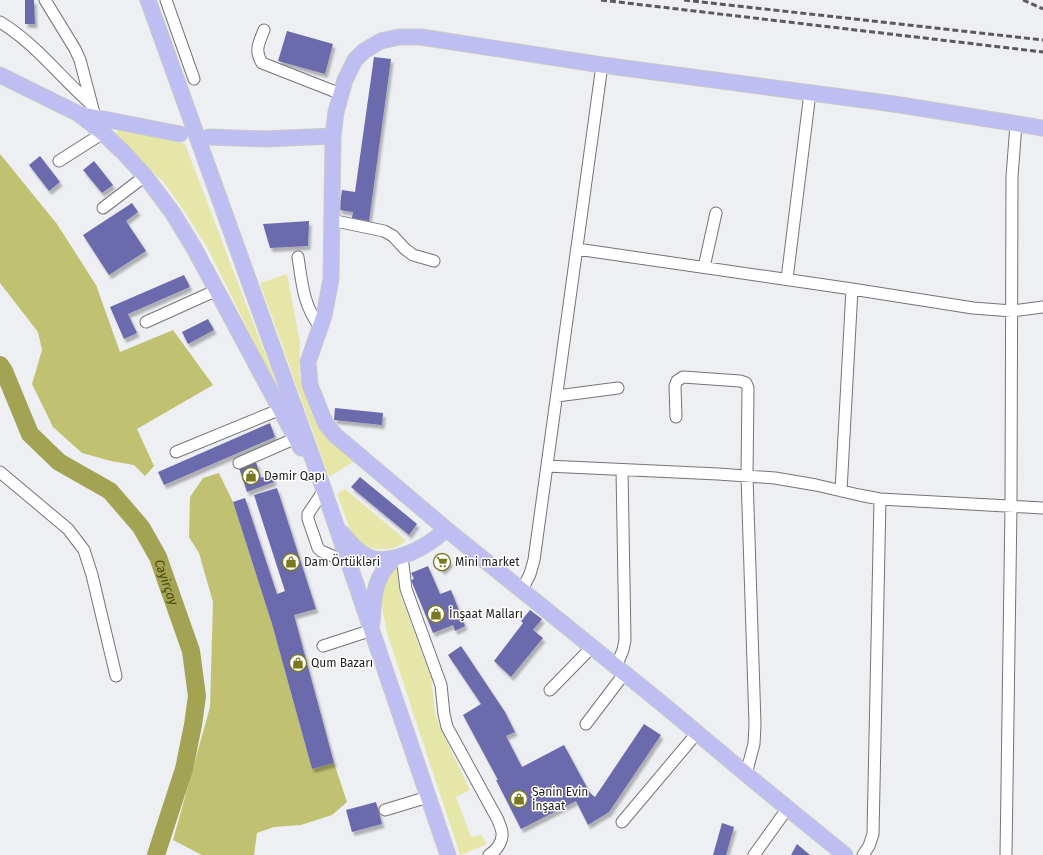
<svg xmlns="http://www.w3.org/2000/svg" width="1043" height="855" viewBox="0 0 1043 855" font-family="'Fira Sans',sans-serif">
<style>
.green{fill:#e6e6a8}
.forest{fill:#c1c172}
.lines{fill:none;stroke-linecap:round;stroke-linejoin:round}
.river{stroke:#a3a354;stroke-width:18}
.building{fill:#6b6bad;filter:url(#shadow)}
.minor-casing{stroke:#747478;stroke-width:13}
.major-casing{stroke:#c9c9c9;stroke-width:17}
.minor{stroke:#fff;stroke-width:11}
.major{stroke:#bebef3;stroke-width:15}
.rail{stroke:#5a5a5c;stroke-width:3;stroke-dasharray:6 3;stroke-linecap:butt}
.labels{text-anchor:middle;stroke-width:3;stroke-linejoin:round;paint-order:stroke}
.poi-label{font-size:12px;fill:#1e1e1f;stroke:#fff;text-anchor:start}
.water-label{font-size:13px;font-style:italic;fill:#49480a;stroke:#fff}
</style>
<defs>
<filter id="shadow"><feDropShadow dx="2.5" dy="4" stdDeviation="1" flood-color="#0004"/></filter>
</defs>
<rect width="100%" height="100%" fill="#eeeff3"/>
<path class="green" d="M121 129 185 144 277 385 263 360 208 249 183 209 165 184 115 133Z
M287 274 300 342 299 373 310 410 317 425 327 437 355 461 329 477 260 283Z
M345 489 406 540C401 546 393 549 384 549 378 549 372 549 366 547 351 541 343 509 337 494Z
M397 568 400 594 431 677 435 713 440 728 470 790 456 797 471 837 481 835 487 844 461 855H460L387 633C382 607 377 593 393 569Z"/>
<path class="forest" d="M0 154 57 224 96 285 120 352 173 330 213 385 137 429 154 466 145 476 134 465 111 461 82 453 53 427 32 384 42 350 38 332 0 283Z
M219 473 233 502 272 624 312 769 334 763 347 802 332 815 301 825 274 827 257 833 254 855H202L173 840 210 707 213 602 199 553 189 537 190 497 203 478Z"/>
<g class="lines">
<path class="river" id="s1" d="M0 365 4 371 30 434 59 462 110 491 141 527 158 557 191 651 197 696 193 725 184 769 156 855"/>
</g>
<path class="building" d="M25 0H34L35 24H25Z
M287 31 333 44 325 74 278 61Z
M374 57 391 59 369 221 352 218 353 212 339 210 342 190 355 192Z
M40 156 60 182 49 191 29 165Z
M94 161 113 185 102 193 83 170Z
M132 203 138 212 126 221 146 251 109 275 83 235Z
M309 221 308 246 270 248 263 224Z
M184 275 190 287 128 314 137 333 124 339 110 307Z
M208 319 214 330 188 344 182 332Z
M335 408 383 413 382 425 334 420Z
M270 423 275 437 164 485 158 472Z
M256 462 261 478 272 474 274 482 247 492 239 468Z
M360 477 417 524 409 535 351 487Z
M277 488 316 609 294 615 334 763 312 769 272 624 233 502 245 498 277 594 285 591 254 495Z
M440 554 451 562 443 571 433 563Z
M428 566 440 594 451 590 465 626 455 631 453 625 433 633 411 580 414 579 411 573Z
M530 610 542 619 533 630 543 638 511 677 494 661 523 623 521 621Z
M461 646 505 712 515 732 506 736 522 767 564 745 590 793 595 797 644 724 661 735 609 812 588 825 576 801 521 829 496 780H498L463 715 481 704 448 655Z
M376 802 382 824 352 832 346 810Z
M722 823 734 827 726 855H713Z
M797 844 810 855H791Z"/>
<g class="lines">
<g class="minor-casing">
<path id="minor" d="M45 0 75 49 80 60 95 117
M166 0 194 79
M0 22C35 43 60 77 91 104
M264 30C259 43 254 50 262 63L341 94
M59 161 103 133
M103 208 145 176
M331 220 384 231 393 236 405 249 413 255 434 261
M577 249 852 289 973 308 1012 311 1043 307
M298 257C302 283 303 305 320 327
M704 267 716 213
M787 279 810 93
M146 322 217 290
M557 396 618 388
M676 417 675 386 677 381 683 377 740 381 746 383 748 388 747 476 755 724 754 744 746 774
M176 452 281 409
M239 463 296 438
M547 466 718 474 775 478 816 485 859 495 880 499 1043 508
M0 472 68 529 84 550 92 575 116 676
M324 490 308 514V519L318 548 321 551 349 563
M841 491 852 289
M402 556 406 589 441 685 444 714 447 727 498 820C499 824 502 829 502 833 503 842 496 851 489 855
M522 590 530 574 534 560 602 65
M323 646 372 630
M616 667 623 650 625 640 622 470
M550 690 592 647
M586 724 624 674
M385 810 428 797
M622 822 697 733
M754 855 787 809
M863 855 869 846 873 834 880 499
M1006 855 1011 506 1012 177 1016 124"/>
</g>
<g class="major-casing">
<path id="major" d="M148 0 324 490 448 855
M0 75 79 114 103 133 124 153 145 176 172 212 194 248 301 448
M83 115 180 134
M209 137 266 139 333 136
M342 533C363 560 377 566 410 553 425 546 434 541 446 529
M372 623C374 597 373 577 394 559
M845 855 758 784 665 706 446 529 335 435 326 424 321 413 310 385 308 362 324 316 331 279 333 136 336 112 345 80 355 60 364 51 381 41 399 37H421L602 65 894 104 1043 128"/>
</g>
<use href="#minor" class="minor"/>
<use href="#major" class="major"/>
<path class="rail" d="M601 0 1043 52
M684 0 1043 40
M1023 0 1043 9"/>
</g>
<defs>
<g id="shop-ring" transform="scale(0.9)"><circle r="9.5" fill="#fff" stroke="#7b7920" stroke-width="1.5"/><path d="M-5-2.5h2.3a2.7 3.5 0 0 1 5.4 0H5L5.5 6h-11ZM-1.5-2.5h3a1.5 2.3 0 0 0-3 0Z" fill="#7b7920"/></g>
<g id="supermarket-ring" transform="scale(0.9)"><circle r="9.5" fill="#fff" stroke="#7b7920" stroke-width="1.5"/><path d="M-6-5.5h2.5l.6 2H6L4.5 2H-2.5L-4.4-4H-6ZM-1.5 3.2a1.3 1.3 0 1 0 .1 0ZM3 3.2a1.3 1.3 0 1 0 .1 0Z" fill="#7b7920"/></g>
</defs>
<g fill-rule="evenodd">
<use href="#shop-ring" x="251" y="476"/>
<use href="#shop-ring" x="291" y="562"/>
<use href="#supermarket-ring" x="442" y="562"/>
<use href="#shop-ring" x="436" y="614"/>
<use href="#shop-ring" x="298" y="663"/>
<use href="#shop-ring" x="519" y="799"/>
</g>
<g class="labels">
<g class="poi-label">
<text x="264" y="480">Dəmir Qapı</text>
<text x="304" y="566">Dam Örtükləri</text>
<text x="455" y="566">Mini market</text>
<text x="449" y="618">İnşaat Malları</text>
<text x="311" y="667">Qum Bazarı</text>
<text x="532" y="796">Sənin Evin<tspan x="532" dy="14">İnşaat</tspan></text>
</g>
<g class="water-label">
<text dy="5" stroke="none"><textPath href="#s1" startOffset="283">Cəyirçay</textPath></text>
</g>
</g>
</svg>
